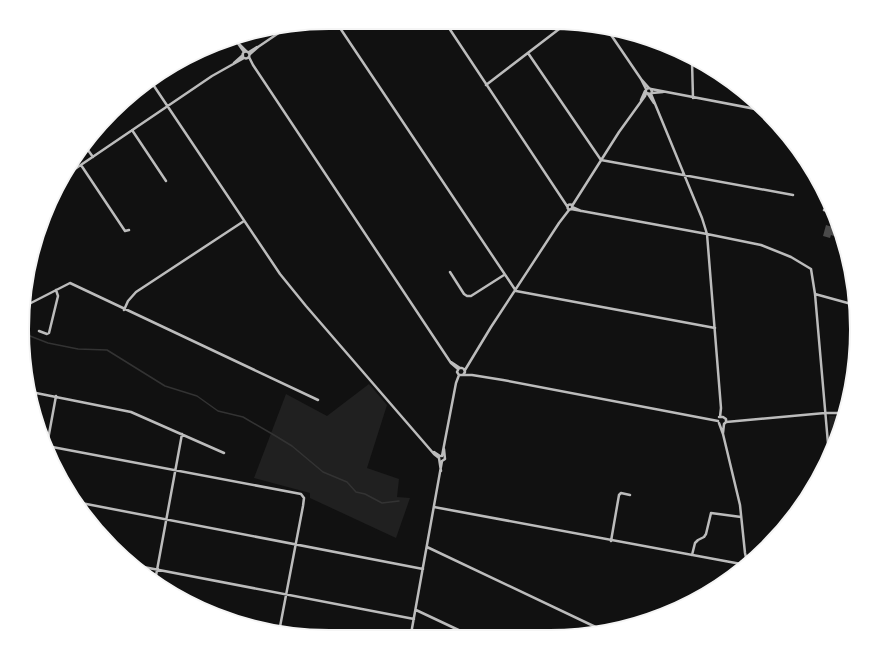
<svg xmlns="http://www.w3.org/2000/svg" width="879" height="659" viewBox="0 0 879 659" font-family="'PT Sans',sans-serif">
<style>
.green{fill:#202020}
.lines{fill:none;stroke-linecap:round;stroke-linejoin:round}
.stream{stroke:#333;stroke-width:1.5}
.building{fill:#4a4a4a}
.minor{stroke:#bcbcbc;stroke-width:2.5}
.rim{fill:none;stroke:#f5f5f5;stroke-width:2}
</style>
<rect width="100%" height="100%" fill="#111"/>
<path class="green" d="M369 384 387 405 367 468 399 479 397 497 410 498 396 538 310 498V493L254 478 286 394 327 416Z
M829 416H843L832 451Z"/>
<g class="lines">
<path class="stream" d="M24 335 30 336 48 343 78 349 107 350 165 386 197 396 218 411 243 417 274 435 292 446 323 472 347 482 356 492 365 494 382 503 399 501"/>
</g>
<path class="building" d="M826 225 839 229 842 242 835 240 836 237 831 235 830 238 823 236Z"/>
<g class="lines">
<path class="minor" d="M336 22 516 291 715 328
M445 22 567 206
M607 29 641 79 646 89
M235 39 244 52
M239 44 246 51
M242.5 55a3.5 3.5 0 1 1 7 0a3.5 3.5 0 1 1-7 0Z
M249 52 257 47
M528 53 601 160 793 195
M250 54 258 47 286 28
M249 57 253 65 451 363 458 369
M692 61 693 98
M234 63 243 55
M641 79 649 88
M152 83 280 274 306 306 434 454 439 458 441 471
M486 85 567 23
M651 89 766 111
M652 93 663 92
M648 94 654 103
M651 94 702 218 707 234 721 408 720 417
M641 100 645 91
M132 130 166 181
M85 146 93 157
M81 165 125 231 129 230
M66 175 212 76 244 58
M567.5 207a2.5 2.5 0 1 1 5 0a2.5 2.5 0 1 1-5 0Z
M572 206 619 132 645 96 646 93V89L649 88 651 89 652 92 651 94 646 93
M572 207 581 211
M571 209 707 234 761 245 791 257 811 269 815 294 829 455
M824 210 834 213
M33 255 35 254
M450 272 464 294 467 296H471L504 275
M815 294 855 305
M25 306 70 283 318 400
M124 310 128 301 136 292 244 221
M39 331 47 334 49 333 58 296 56 290
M451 362 460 368
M465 370 491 327 559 223 569 210
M463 375 465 372 464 369 462 368H459L457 372 459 375H472L503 380 718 421
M31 392 131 412 224 453
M719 417H723L726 419V422L724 424 723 433
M726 422 825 413H844
M719 423 723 434 740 505 745 553 747 562
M47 445 56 396
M47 446 301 494 304 498 303 506 279 632
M434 452 440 456
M442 456 456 383 459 375
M76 502 423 569
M434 507 741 564
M611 541 619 495 621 493 630 495
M427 547 604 631
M692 555 695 543 698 540 704 537 706 534 711 513 741 517
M133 565 414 619
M742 567 741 562 744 560 746 561
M736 573 741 566
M155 581 182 434
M416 610 467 634
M411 634 442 461 445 459 444 449"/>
</g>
<path d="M0 0H879V659H0ZM329 29H550A300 300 0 0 1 850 329V330A300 300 0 0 1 550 630H329A300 300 0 0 1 29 330V329A300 300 0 0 1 329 29Z" fill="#fff" fill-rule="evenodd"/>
<path class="rim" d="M329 29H550A300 300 0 0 1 850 329V330A300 300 0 0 1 550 630H329A300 300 0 0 1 29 330V329A300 300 0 0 1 329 29Z"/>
</svg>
